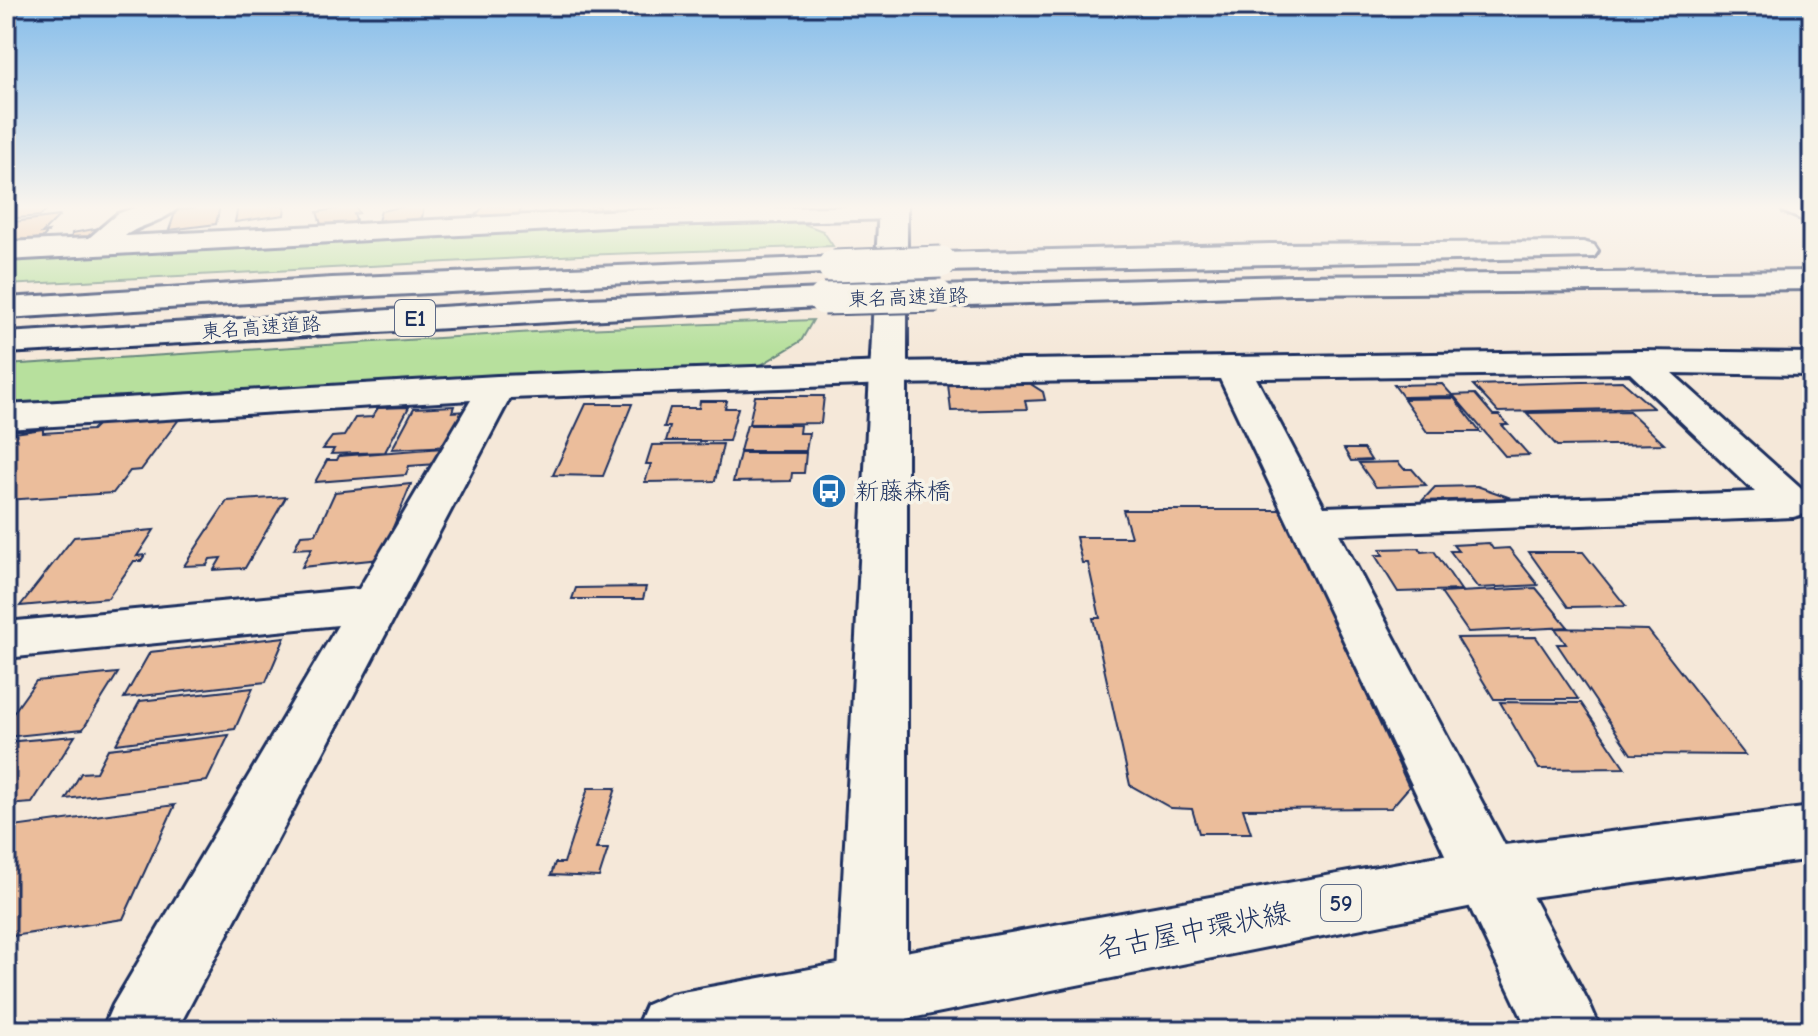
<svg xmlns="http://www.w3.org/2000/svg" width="1818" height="1036" viewBox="0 0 1818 1036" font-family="'Comic Neue','Klee One',sans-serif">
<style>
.green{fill:#b7e09d;stroke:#69887e;stroke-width:2}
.building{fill:#ebbd9b;stroke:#1b2f5e;stroke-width:2}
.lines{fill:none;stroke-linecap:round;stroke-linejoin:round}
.minor-casing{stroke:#1b2f5e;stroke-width:6}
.tertiary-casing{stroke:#1b2f5e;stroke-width:6}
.primary-casing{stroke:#1b2f5e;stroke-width:6}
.motorway-casing{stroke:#1b2f5e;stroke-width:6}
.minor{fill:#f7f3e8;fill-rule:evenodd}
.tertiary{fill:#f7f3e8;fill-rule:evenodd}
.primary{fill:#f7f3e8;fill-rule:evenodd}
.motorway{fill:#f7f3e8;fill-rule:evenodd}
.motorway-bridge-casing{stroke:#1b2f5e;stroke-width:35;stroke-linecap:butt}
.motorway-bridge{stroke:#f7f3e8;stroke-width:31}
.labels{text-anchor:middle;stroke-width:7;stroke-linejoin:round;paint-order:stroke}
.far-street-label{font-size:20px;fill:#1b2f5e;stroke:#f7f3e8}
.shield{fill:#f7f3e8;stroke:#5d6a87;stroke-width:2}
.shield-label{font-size:22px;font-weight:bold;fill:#1b2f5e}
.poi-label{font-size:24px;fill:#1b2f5e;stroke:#f7f3e8;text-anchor:start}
.near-street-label{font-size:28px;fill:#1b2f5e;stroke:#f7f3e8}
</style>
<rect width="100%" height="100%" fill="#f5e8d9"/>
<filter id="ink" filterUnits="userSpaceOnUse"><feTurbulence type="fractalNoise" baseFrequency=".0125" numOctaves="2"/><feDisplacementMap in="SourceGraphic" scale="16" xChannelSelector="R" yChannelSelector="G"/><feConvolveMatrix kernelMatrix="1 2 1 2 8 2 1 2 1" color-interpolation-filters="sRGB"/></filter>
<g filter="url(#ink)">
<path class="green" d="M796 221 823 231 833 246 580 255 6 285V259L451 234Z
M813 320 801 341 759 366 6 406V365L582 329Z"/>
<path class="building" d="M6 206H51L40 216 6 219Z
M206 206H220L216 224 169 230 176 210Z
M238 206H285L284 215 235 222Z
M355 206 359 213 354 214 356 220 353 223 323 230 317 212Z
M406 206H424L422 218 412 220V223L382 227 383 220 378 221 381 211Z
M484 206H523L516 219 456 222 459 218 474 217Z
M549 206H600V212L547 217Z
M660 206H721L722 208 660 211Z
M59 216 42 233 48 232 42 238 6 243V223Z
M116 225 100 238 71 243 72 233Z
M992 380 1004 384 1029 383 1043 392 1045 400 1025 401 1027 409 951 411 948 384Z
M1622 381 1653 408 1498 412 1473 385Z
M1442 384 1453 396 1403 397 1394 385Z
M1475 394 1493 415H1499L1508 425H1502L1529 455 1505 456 1453 395Z
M755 396H824L821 423 749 424Z
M1454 398 1480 432H1427L1404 399Z
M700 401H727L725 408H738L729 441H666L670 427H664L670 408H699Z
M586 404H632L603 476 553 475Z
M454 406 452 412 467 411 450 446 392 449 414 408Z
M409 407 385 452 331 454 334 449H323L332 437 344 436 355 418 372 417 378 408Z
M1629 411 1664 444 1557 446 1527 413Z
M180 418 141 470 130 471 113 493 6 500 7 434 43 429V433L92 430 98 424 124 423 127 419Z
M747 425H800L799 433H809L806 451H740Z
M723 444 715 481 645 482 651 464H646L652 445Z
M443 448 437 464 409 466 406 475 315 482 327 460H337L339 456Z
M1344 449H1364L1371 460 1351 461Z
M740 453H806L804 473H792L791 481 733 482Z
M1398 462 1404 469H1412L1426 485 1376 487 1359 463Z
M411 484 380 559 302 567 312 548 294 549 301 535 316 534 335 492Z
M1477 486 1511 498 1422 501 1435 487Z
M286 497 245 568 214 570 221 558 210 559 207 565 184 566 227 501Z
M1123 510H1282L1409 787 1391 808 1243 809 1251 833H1199L1192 809 1171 808 1130 785 1093 618H1100L1088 563H1082L1076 537H1131Z
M154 530 137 556 145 555 141 561H134L108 598 20 606 74 537Z
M1489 543 1493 549 1509 548 1538 585 1478 588 1450 551H1458L1453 545Z
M1419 548 1421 552 1434 551 1461 590 1398 592 1375 555H1383L1380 549Z
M1529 552H1583L1626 606 1568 607Z
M646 587 643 599H572L576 588Z
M1536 588 1568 627 1468 632 1441 593Z
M1555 628 1648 630 1745 755 1631 754 1557 644H1566Z
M285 637 266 682 124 698 150 652Z
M1536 637 1578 699H1494L1457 638Z
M118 673 83 729 6 737V723L36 681Z
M253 688 235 729 116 744 140 701Z
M1500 702 1581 703 1625 768 1539 769Z
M229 735 207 781 66 799 81 773 96 772 108 749Z
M75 736 32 803 6 805V742Z
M588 788H616L596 849H608L599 877 551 875 555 863H564Z
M175 805 123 919 6 937V828Z"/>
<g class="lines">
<g class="minor-casing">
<path id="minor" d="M139 206H179C168 221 140 224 125 236L624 210 902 206 906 211 902 217 892 219 624 226 6 260V242L89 238 117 214Z
M1780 206H1812V224L1784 212Z
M1639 351 1812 353V375L1672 373 1808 495 1812 500 1808 513 1793 517 1339 534 1590 1005 1601 1030H1528L1220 379 889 384 510 398 177 1030H102L113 1005 338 625 6 658V622L359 589 471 400 6 429V405L497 376 889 362ZM1630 373 1755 492 1324 507 1256 378Z"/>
</g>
<g class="tertiary-casing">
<path id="tertiary" d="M879 206H907V1030H835Z"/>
</g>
<g class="primary-casing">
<path id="primary" d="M1812 807V859L1488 903 851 1030H635L646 1005 671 994 1488 847Z"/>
</g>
<g class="motorway-casing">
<path id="motorway" d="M1583 242 1594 245 1598 251 1594 257 941 271 930 268 926 262 930 256 941 253 1270 244Z
M833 257 844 260 848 266 844 272 332 298 6 318V298L332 278Z
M1812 271V289L1293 294 938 306 927 303 922 296 927 289 938 286 1293 276Z
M824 289 835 292 840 299 835 306 6 353V333L541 301Z"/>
</g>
<use href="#minor" class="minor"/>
<use href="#tertiary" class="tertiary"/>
<use href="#primary" class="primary"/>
<use href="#motorway" class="motorway"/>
<g class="motorway-bridge-casing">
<path id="motorway-bridge" d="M833 266 941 262
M824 299 938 296"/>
</g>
<use href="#motorway-bridge" class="motorway-bridge"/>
</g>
</g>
<linearGradient id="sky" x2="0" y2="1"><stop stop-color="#84bcea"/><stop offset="0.59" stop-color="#faf5ee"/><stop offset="1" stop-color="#faf5ee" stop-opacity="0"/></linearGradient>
<rect width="1818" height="351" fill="url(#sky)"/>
<defs>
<g id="bus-disc" transform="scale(1.8)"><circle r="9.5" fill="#1f6fb2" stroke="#f7f3e8"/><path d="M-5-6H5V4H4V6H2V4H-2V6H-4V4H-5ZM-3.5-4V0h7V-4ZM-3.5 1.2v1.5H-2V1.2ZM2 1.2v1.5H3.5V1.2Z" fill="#fff"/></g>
</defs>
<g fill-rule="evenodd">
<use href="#bus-disc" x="829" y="491"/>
</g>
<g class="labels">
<g class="far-street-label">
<text transform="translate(908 297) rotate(-2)" y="7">東名高速道路</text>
<text transform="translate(261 327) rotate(-4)" y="7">東名高速道路</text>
</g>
<g class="shield">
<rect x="395" y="300" width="40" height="36" rx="6"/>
<rect x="1321" y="885" width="40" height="36" rx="6"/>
</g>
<g class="shield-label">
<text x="415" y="326">E1</text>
<text x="1341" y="911">59</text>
</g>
<g class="poi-label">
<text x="855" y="499">新藤森橋</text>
</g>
<g class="near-street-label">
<text transform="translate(1193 930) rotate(-11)" y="10">名古屋中環状線</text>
</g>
</g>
<rect width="1818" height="1036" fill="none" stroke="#f7f3e8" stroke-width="32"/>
<rect x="16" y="16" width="1786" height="1004" fill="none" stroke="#1b2f5e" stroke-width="3" filter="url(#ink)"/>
</svg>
